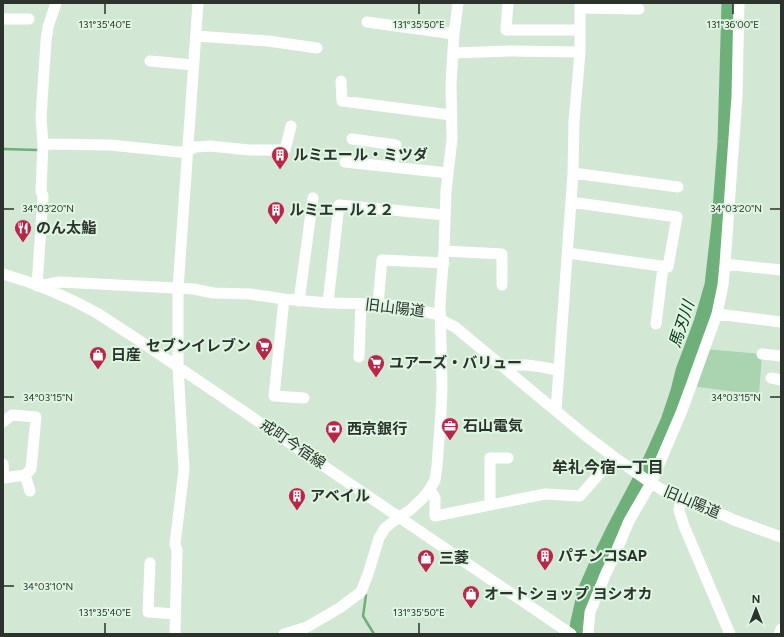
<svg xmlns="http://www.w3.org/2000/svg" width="784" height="637" viewBox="0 0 784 637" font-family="Figtree,'Noto Sans JP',sans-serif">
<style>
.green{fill:#aad3b0}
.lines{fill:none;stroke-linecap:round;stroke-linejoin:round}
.stream{stroke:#6faf7a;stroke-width:2.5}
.river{stroke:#6faf7a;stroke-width:15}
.minor{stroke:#fff;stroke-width:11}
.ticks{fill:none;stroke:#2b332c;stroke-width:1.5}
.labels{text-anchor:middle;stroke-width:4;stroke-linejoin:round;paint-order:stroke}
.poi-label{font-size:15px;font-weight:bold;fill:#2b332c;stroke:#dff6e2;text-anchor:start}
.street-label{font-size:15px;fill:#2b332c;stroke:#dff6e2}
.water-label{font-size:16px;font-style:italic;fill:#033513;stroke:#dff6e2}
.neighbourhood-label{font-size:16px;font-weight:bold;fill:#2b332c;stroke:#dff6e2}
.ticks-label{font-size:10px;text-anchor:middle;fill:#2b332c;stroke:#dff6e2;stroke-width:4;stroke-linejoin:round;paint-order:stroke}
</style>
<rect width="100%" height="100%" fill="#d2e8d5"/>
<path class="green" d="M705 349 762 354 759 395 691 386Z"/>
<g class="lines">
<path class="stream" d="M3 149 38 150
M366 595 363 616 374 634"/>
<path class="river" d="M576 634 578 622 585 591 595 568 614 529 651 459 668 421 678 391 683 371 701 323 712 285 719 223 725 142 729 3"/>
<path class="minor" d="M56 3 48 27 46 41 41 118 43 144 41 191 43 196 37 286 60 282 194 289 213 293 250 294 284 299 328 303 378 304 403 307 436 314 445 322 455 327 585 435 614 457 648 481 669 494 702 505 734 520 781 537
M508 3 506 30H579
M580 8 639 9
M3 19H29
M367 22 454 34
M196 36 268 41 317 48
M453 53 510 51 580 52
M150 61 193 65
M341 81 342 101 451 115
M352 139 396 145 392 167
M43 144 110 145 179 152 188 151 195 147 210 146 249 150H285L291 126
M345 162 448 173
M573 173 678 187
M444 251 502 254V285
M568 253 668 267 677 217 571 202
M725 264 781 270
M3 274C35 283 68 297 97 313 108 320 119 328 131 335L571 634
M284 299 274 396 304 398
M299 301 313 198
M328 303 339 205 445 215
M378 304 382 260 444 263
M717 314 781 322
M656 324 663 267
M762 354 781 356
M359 357 361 304
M503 367C521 362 540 367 558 370
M771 378 781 380
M556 411 573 173 574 122 580 52V3
M3 422 12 415 36 417 31 469 25 475 4 478 3 464
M25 475 30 491
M430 489 435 498V516L545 494 580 496 614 457
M681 498 679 510 684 526 730 634
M490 505V458H508
M150 563 148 612 175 614
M175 634 177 550 175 544 184 470 178 367V289L198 3
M284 634 307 627 341 607 361 592 368 574 379 538 385 528 399 517 409 511 423 498 430 489 435 480 437 466 441 413 442 386 440 304 444 251 446 191 452 139 451 84 454 34 458 3
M588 634 590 612 595 600 606 573 615 555 618 547 629 521 651 483 681 413 691 386 717 314 723 285 725 264 737 96 739 3
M779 634 781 629"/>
</g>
<path class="ticks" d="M105 4V14M419 4V14M733 4V14M4 209H14M770 209H780M4 397H14M770 397H780M4 586H14M105 623V633M419 623V633"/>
<defs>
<g id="building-pin" transform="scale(0.9)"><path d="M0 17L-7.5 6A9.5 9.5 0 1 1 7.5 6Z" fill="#b82648" stroke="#dff6e2"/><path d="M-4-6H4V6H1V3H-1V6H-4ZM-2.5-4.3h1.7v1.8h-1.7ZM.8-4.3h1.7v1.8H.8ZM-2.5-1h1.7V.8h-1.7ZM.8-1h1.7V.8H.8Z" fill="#fff"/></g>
<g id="restaurant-pin" transform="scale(0.9)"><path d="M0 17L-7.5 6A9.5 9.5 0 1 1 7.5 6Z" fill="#b82648" stroke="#dff6e2"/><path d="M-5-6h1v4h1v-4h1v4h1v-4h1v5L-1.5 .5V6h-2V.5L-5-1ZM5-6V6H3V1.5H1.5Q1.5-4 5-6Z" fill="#fff"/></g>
<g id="supermarket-pin" transform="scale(0.9)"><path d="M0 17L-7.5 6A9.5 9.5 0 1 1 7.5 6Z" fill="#b82648" stroke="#dff6e2"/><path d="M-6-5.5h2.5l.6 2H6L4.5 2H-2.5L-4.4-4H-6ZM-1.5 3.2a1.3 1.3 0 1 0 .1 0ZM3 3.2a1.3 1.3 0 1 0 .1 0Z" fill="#fff"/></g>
<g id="shop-pin" transform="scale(0.9)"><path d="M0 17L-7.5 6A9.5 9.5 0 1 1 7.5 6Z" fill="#b82648" stroke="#dff6e2"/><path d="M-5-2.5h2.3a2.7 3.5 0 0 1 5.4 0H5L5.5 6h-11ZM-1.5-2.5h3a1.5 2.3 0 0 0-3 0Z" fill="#fff"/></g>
<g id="office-pin" transform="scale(0.9)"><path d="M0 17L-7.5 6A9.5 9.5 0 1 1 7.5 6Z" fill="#b82648" stroke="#dff6e2"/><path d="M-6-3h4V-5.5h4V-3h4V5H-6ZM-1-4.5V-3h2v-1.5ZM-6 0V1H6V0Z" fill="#fff"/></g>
<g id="bank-pin" transform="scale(0.9)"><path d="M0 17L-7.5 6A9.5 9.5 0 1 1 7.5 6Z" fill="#b82648" stroke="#dff6e2"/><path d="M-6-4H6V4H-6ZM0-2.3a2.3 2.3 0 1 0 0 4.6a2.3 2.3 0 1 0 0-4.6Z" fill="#fff"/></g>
</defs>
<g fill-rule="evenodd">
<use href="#building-pin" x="280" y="155"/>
<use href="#building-pin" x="276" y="210"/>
<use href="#restaurant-pin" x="23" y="228"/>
<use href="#supermarket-pin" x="264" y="346"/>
<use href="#shop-pin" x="98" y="355"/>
<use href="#supermarket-pin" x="376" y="363"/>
<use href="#office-pin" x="450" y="426"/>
<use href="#bank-pin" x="334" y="429"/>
<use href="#building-pin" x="297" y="496"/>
<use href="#building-pin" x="545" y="556"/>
<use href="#shop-pin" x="426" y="558"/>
<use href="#shop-pin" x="471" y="594"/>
</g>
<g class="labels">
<g class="poi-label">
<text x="293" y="160">ルミエール・ミツダ</text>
<text x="289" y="215">ルミエール２２</text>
<text x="36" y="233">のん太鮨</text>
<text x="251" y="351" text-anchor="end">セブンイレブン</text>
<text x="111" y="360">日産</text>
<text x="389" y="368">ユアーズ・バリュー</text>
<text x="463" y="431">石山電気</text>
<text x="347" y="434">西京銀行</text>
<text x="310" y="501">アベイル</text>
<text x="558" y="561">パチンコSAP</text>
<text x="439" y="563">三菱</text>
<text x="484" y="599">オートショップ ヨシオカ</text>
</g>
<g class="street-label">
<text transform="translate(395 308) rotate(7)" y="5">旧山陽道</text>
<text transform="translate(293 444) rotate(34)" y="5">戒町今宿線</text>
<text transform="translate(692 502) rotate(23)" y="5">旧山陽道</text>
</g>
<g class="water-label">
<text transform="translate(681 324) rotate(-72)" y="6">馬刃川</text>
</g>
<g class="neighbourhood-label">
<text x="608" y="473">牟礼今宿一丁目</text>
</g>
</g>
<g class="ticks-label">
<text x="105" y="28">131°35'40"E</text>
<text x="419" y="28">131°35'50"E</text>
<text x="733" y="28">131°36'00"E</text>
<text x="48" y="212">34°03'20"N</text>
<text x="736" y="212">34°03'20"N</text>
<text x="48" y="401">34°03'15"N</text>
<text x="736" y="401">34°03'15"N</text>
<text x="48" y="590">34°03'10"N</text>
<text x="105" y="616">131°35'40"E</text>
<text x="419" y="616">131°35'50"E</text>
</g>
<rect width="784" height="637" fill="none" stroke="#2b332c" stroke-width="8"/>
<g transform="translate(756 609)" stroke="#dff6e2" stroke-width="3" paint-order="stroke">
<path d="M0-3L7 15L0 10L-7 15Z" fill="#2b332c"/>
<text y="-6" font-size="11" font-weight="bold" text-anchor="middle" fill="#2b332c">N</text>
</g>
</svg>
